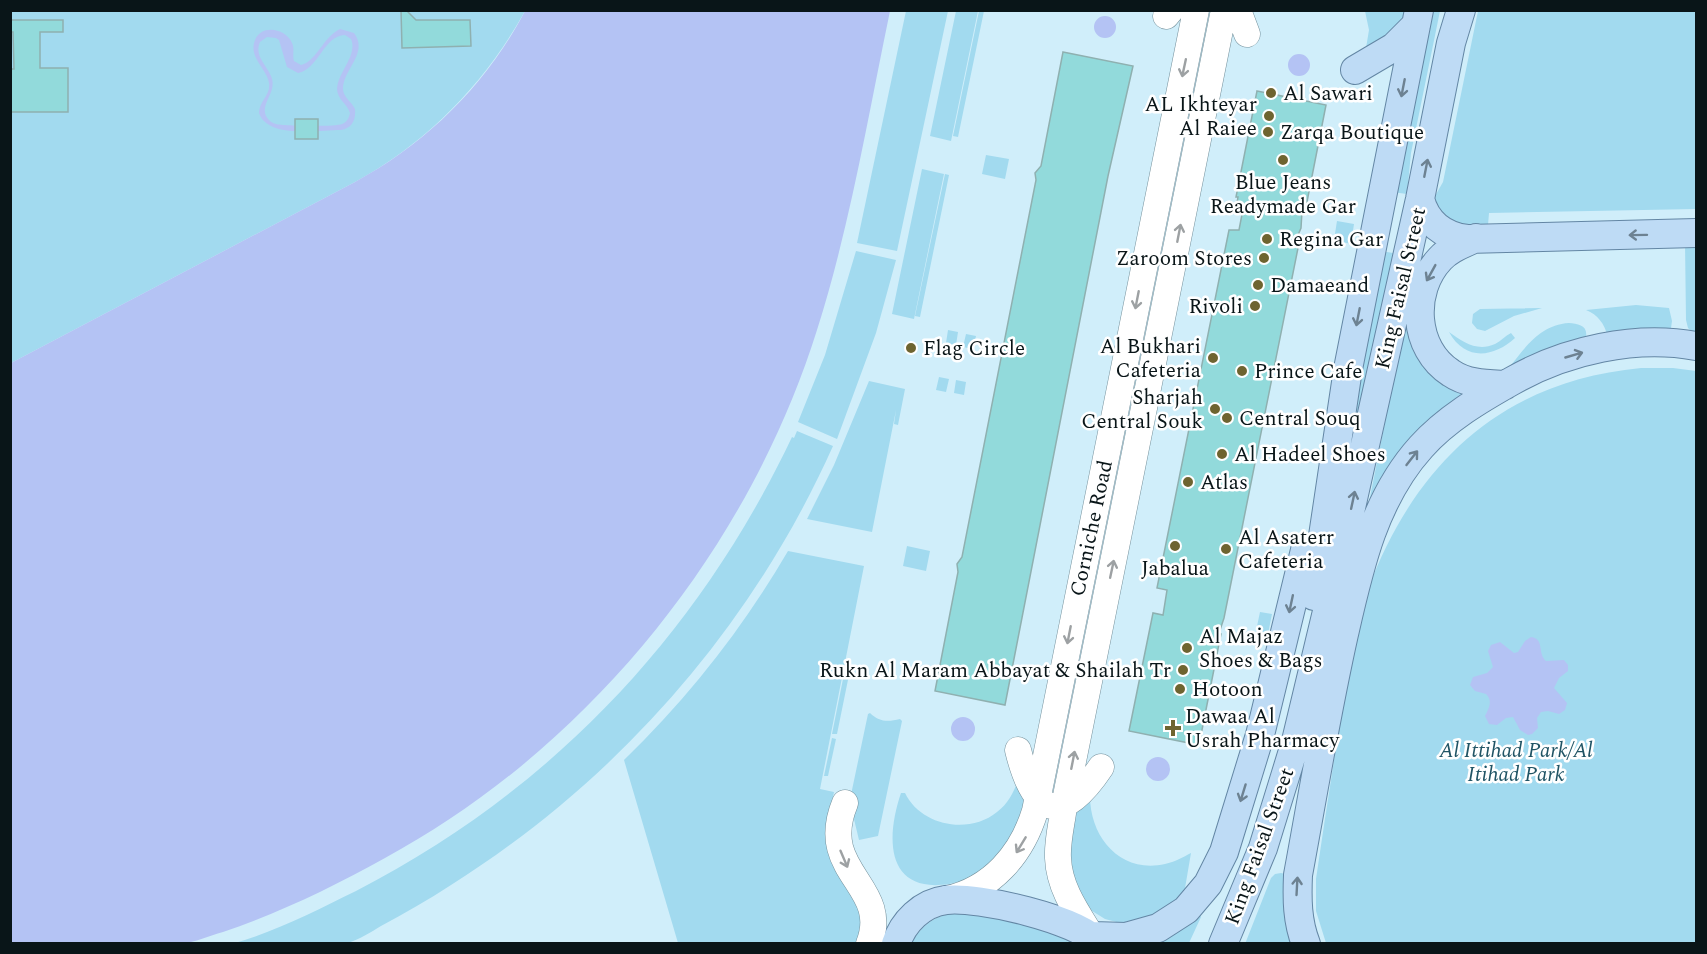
<svg xmlns="http://www.w3.org/2000/svg" width="1707" height="954" viewBox="0 0 1707 954" font-family="Spectral,serif">
<style>
.green{fill:#a2daef}
.water{fill:#b4c3f4;fill-rule:evenodd}
.building{fill:#92dadb;stroke:#8fb0b0;stroke-width:1.5}
.lines{fill:none;stroke-linecap:round;stroke-linejoin:round}
.secondary-casing{stroke:#75919c;stroke-width:27}
.primary-casing{stroke:#6386a4;stroke-width:30}
.secondary{stroke:#fff;stroke-width:26}
.primary{stroke:#bedbf5;stroke-width:28}
.oneway{stroke:#9da1a3}
.oneway2{stroke:#6d8292}
.poi-dot{fill:#6e6430;stroke:#fff;stroke-width:2}
.labels{text-anchor:middle;stroke-width:5;stroke-linejoin:round;paint-order:stroke}
.poi-label{font-size:21px;fill:#091518;stroke:#fff;text-anchor:start}
.street-label{font-size:21px;fill:#091518;stroke:#fff}
.park-label{font-size:21px;font-style:italic;fill:#205465;stroke:#fff}
</style>
<rect width="100%" height="100%" fill="#d0eefa"/>
<path class="green" d="M11 11H525C485 83 428 142 355 182L11 363Z
M906 11H948L897 251 857 243Z
M956 11H978L951 141 930 136Z
M979 11H984L958 137 953 136Z
M1365 11H1410L1406 23 1365 54 1369 30Z
M1429 11H1440L1411 153 1407 194 1392 192Z
M1478 11H1696V209L1489 213 1488 225 1459 227 1441 217 1434 203 1435 196 1443 182Z
M986 155 1009 159 1005 179 982 174Z
M922 169 944 174 914 319 892 314Z
M945 174 949 175 920 317 915 316Z
M1337 221 1354 224 1351 244 1334 240Z
M1696 241V336L1688 328 1686 320 1685 242Z
M856 251 896 260 876 333 837 439 798 422 825 355Z
M1381 251 1399 254 1339 522 1357 376Z
M1418 258 1426 260 1413 306 1471 391 1368 507Z
M1636 305 1669 308 1672 321 1670 335 1608 337C1604 323 1598 315 1586 310Z
M1542 308 1514 316 1485 331 1477 329 1472 323 1473 314 1480 309Z
M1569 323C1578 324 1588 325 1586 337L1508 369C1525 348 1539 325 1569 323Z
M948 330 958 332 956 345 946 343Z
M1449 332C1463 342 1477 352 1495 344 1501 341 1505 336 1511 333L1515 338C1493 358 1465 361 1449 332Z
M966 334 976 336 973 349 963 347Z
M1641 368H1673L1696 371V943H1326L1316 911V879C1324 825 1332 771 1341 718 1347 674 1353 630 1368 589 1416 462 1503 381 1641 368Z
M939 377 949 379 946 392 936 390Z
M956 380 966 382 964 395 954 393Z
M869 381 905 389 898 425 894 424 896 410 872 532 807 519 834 465Z
M797 431 833 446C752 627 619 779 451 885 428 900 405 913 381 926 371 932 360 939 348 943 339 946 326 944 317 944 290 944 262 944 235 943 277 931 317 910 356 891 552 790 698 635 792 437L794 438Z
M907 546 930 551 926 571 903 566Z
M788 551 864 566 820 789 834 792 826 832 827 842 836 870 863 912 857 943H678L624 760C689 697 743 628 788 551Z
M1260 612 1272 614 1268 634 1256 631Z
M846 664 851 665 837 734H832Z
M870 713C879 722 888 722 900 719L902 721 878 836 859 840 853 815 852 790 868 714Z
M832 738 836 739 828 776H824Z
M1018 781C1030 809 1024 816 1009 840 1004 848 998 861 991 867 982 875 961 882 949 884 885 894 886 837 901 793H905C921 826 969 835 997 812 1008 804 1013 793 1018 781Z
M1090 796C1090 838 1121 874 1165 864 1175 862 1183 857 1191 853L1184 894 1175 907 1124 924 1105 919 1089 909 1069 876 1073 814Z
M1281 873 1285 874 1296 943 1245 944 1271 878 1275 874Z
M967 911 1056 930 1084 944H910C927 919 937 915 967 911Z
M1199 914 1201 917 1189 943 1148 944Z"/>
<path class="water" d="M525 11H890C868 117 850 226 817 330 748 550 588 748 385 858 333 887 279 913 223 932 209 936 195 942 182 944 163 945 143 944 125 944 87 944 49 944 11 943V363L355 182C427 143 487 84 525 11Z
M1094 27a11 11 0 1 1 22 0a11 11 0 1 1-22 0Z
M340 29 354 33C369 53 343 69 343 89 343 97 352 102 355 109 356 120 352 128 341 130 318 130 268 139 259 113 259 101 271 95 269 83 267 68 248 58 255 40 261 24 286 28 292 43 295 49 292 55 294 61L301 65C317 61 323 37 340 29ZM345 35 351 39C358 55 338 72 337 88 337 100 347 103 350 113 349 118 347 122 342 124 336 127 283 126 276 124 272 123 268 120 266 116 260 103 278 92 271 76 266 64 254 56 260 42L267 37 276 38 279 40 287 67 298 73C319 69 323 36 345 35Z
M1288 65a11 11 0 1 1 22 0a11 11 0 1 1-22 0Z
M1531 637C1545 639 1537 653 1546 661L1564 660 1568 665V671L1559 678 1554 688 1567 703 1565 710 1559 714 1548 711 1541 712 1537 718 1538 728 1532 734 1528 735 1520 730 1513 717 1506 718 1497 725 1489 724 1485 716C1489 708 1493 701 1486 694L1475 691 1470 685 1473 677 1487 673 1493 667 1488 651 1491 645 1500 642 1514 653 1518 652 1525 641Z
M951 729a12 12 0 1 1 24 0a12 12 0 1 1-24 0Z
M1146 769a12 12 0 1 1 24 0a12 12 0 1 1-24 0Z"/>
<path class="building" d="M401 10H406L416 20H470L471 46 402 48Z
M10 20H63V32H40V68H68V112H10V69H14L13 32H10Z
M1063 52 1133 66 1108 176 1005 705 935 691 958 572 957 564 962 557 1036 180 1035 173 1041 166Z
M1257 91 1326 105 1305 212 1302 211 1301 228 1295 242 1299 243 1224 618 1219 633 1221 634 1199 745 1129 731 1153 613 1163 615 1167 590 1157 588 1229 230H1239L1244 204 1237 203 1238 197H1236Z
M295 119H318V139H295Z"/>
<g class="lines">
<g class="secondary-casing">
<path id="secondary" d="M1238 10 1247 34
M1166 16 1171 10
M1018 750C1034 816 1061 827 1101 767
M845 803C816 873 892 885 869 944
M947 899C992 889 1022 854 1035 811L1196 10
M1091 935C1076 911 1059 887 1058 858 1057 841 1062 823 1064 806L1224 10"/>
</g>
<g class="primary-casing">
<path id="primary" d="M1355 70 1394 47 1416 25
M1420 199C1426 222 1443 236 1467 239L1696 233
M1476 238C1463 244 1450 248 1440 259 1410 291 1413 349 1451 373 1467 384 1486 384 1505 385
M1314 596 1348 369 1419 10
M1093 936 1126 937 1158 928 1186 910 1208 884 1224 852 1260 735 1305 550
M896 944C903 922 922 903 946 900 977 896 1079 919 1099 944
M1223 944 1263 848 1296 741 1340 557 1420 199 1451 43 1461 10
M1306 944C1297 921 1297 899 1298 875 1313 794 1326 714 1344 634 1359 568 1374 499 1421 447 1446 419 1480 399 1512 381 1566 350 1635 335 1696 346"/>
</g>
<use href="#secondary" class="secondary"/>
<use href="#primary" class="primary"/>
</g>
<defs><path id="oneway-shaft" d="M-6 0H5M1.5-3L5.5 0L1.5 3" fill="none" stroke-width="1.6" stroke-linecap="round" stroke-linejoin="round" transform="scale(1.5)"/></defs>
<g class="oneway">
<use href="#oneway-shaft" transform="translate(1184 68) rotate(102)"/>
<use href="#oneway-shaft" transform="translate(1179 233) rotate(-79)"/>
<use href="#oneway-shaft" transform="translate(1137 300) rotate(101)"/>
<use href="#oneway-shaft" transform="translate(1112 569) rotate(-78)"/>
<use href="#oneway-shaft" transform="translate(1069 635) rotate(101)"/>
<use href="#oneway-shaft" transform="translate(1073 760) rotate(-79)"/>
<use href="#oneway-shaft" transform="translate(1021 845) rotate(121)"/>
<use href="#oneway-shaft" transform="translate(844 859) rotate(67)"/>
</g>
<g class="oneway2">
<use href="#oneway-shaft" transform="translate(1403 88) rotate(101)"/>
<use href="#oneway-shaft" transform="translate(1426 168) rotate(-79)"/>
<use href="#oneway-shaft" transform="translate(1638 235) rotate(179)"/>
<use href="#oneway-shaft" transform="translate(1431 273) rotate(119)"/>
<use href="#oneway-shaft" transform="translate(1358 317) rotate(101)"/>
<use href="#oneway-shaft" transform="translate(1574 355) rotate(-16)"/>
<use href="#oneway-shaft" transform="translate(1412 458) rotate(-52)"/>
<use href="#oneway-shaft" transform="translate(1353 500) rotate(-78)"/>
<use href="#oneway-shaft" transform="translate(1291 604) rotate(102)"/>
<use href="#oneway-shaft" transform="translate(1243 793) rotate(107)"/>
<use href="#oneway-shaft" transform="translate(1297 886) rotate(-87)"/>
</g>
<g class="poi-dot">
<circle cx="1271" cy="93" r="6"/>
<circle cx="1269" cy="116" r="6"/>
<circle cx="1268" cy="132" r="6"/>
<circle cx="1283" cy="160" r="6"/>
<circle cx="1267" cy="239" r="6"/>
<circle cx="1264" cy="258" r="6"/>
<circle cx="1258" cy="285" r="6"/>
<circle cx="1255" cy="306" r="6"/>
<circle cx="911" cy="348" r="6"/>
<circle cx="1213" cy="358" r="6"/>
<circle cx="1242" cy="371" r="6"/>
<circle cx="1215" cy="409" r="6"/>
<circle cx="1227" cy="418" r="6"/>
<circle cx="1222" cy="454" r="6"/>
<circle cx="1188" cy="482" r="6"/>
<circle cx="1175" cy="546" r="6"/>
<circle cx="1226" cy="549" r="6"/>
<circle cx="1187" cy="648" r="6"/>
<circle cx="1183" cy="670" r="6"/>
<circle cx="1180" cy="689" r="6"/>
<path d="M1170 719h6v6h6v6h-6v6h-6v-6h-6v-6h6z"/>
</g>
<g class="labels">
<g class="poi-label">
<text x="1283" y="100">Al Sawari</text>
<text x="1257" y="111" text-anchor="end">AL Ikhteyar<tspan x="1257" dy="24">Al Raiee</tspan></text>
<text x="1280" y="139">Zarqa Boutique</text>
<text x="1283" y="189" text-anchor="middle">Blue Jeans<tspan x="1283" dy="24">Readymade Gar</tspan></text>
<text x="1279" y="246">Regina Gar</text>
<text x="1252" y="265" text-anchor="end">Zaroom Stores</text>
<text x="1270" y="292">Damaeand</text>
<text x="1243" y="313" text-anchor="end">Rivoli</text>
<text x="1201" y="353" text-anchor="end">Al Bukhari<tspan x="1201" dy="24">Cafeteria</tspan></text>
<text x="923" y="355">Flag Circle</text>
<text x="1254" y="378">Prince Cafe</text>
<text x="1203" y="404" text-anchor="end">Sharjah<tspan x="1203" dy="24">Central Souk</tspan></text>
<text x="1239" y="425">Central Souq</text>
<text x="1234" y="461">Al Hadeel Shoes</text>
<text x="1200" y="489">Atlas</text>
<text x="1238" y="544">Al Asaterr<tspan x="1238" dy="24">Cafeteria</tspan></text>
<text x="1175" y="575" text-anchor="middle">Jabalua</text>
<text x="1199" y="643">Al Majaz<tspan x="1199" dy="24">Shoes &amp; Bags</tspan></text>
<text x="1171" y="677" text-anchor="end">Rukn Al Maram Abbayat &amp; Shailah Tr</text>
<text x="1192" y="696">Hotoon</text>
<text x="1185" y="723">Dawaa Al<tspan x="1185" dy="24">Usrah Pharmacy</tspan></text>
</g>
<g class="street-label">
<text transform="translate(1400 288) rotate(-77)" y="7">King Faisal Street</text>
<text transform="translate(1091 528) rotate(-78)" y="7">Corniche Road</text>
<text transform="translate(1259 846) rotate(-70)" y="7">King Faisal Street</text>
</g>
<g class="park-label">
<text x="1516" y="757">Al Ittihad Park/Al<tspan x="1516" dy="24">Itihad Park</tspan></text>
</g>
</g>
<rect width="1707" height="954" fill="none" stroke="#091518" stroke-width="24"/>
</svg>
